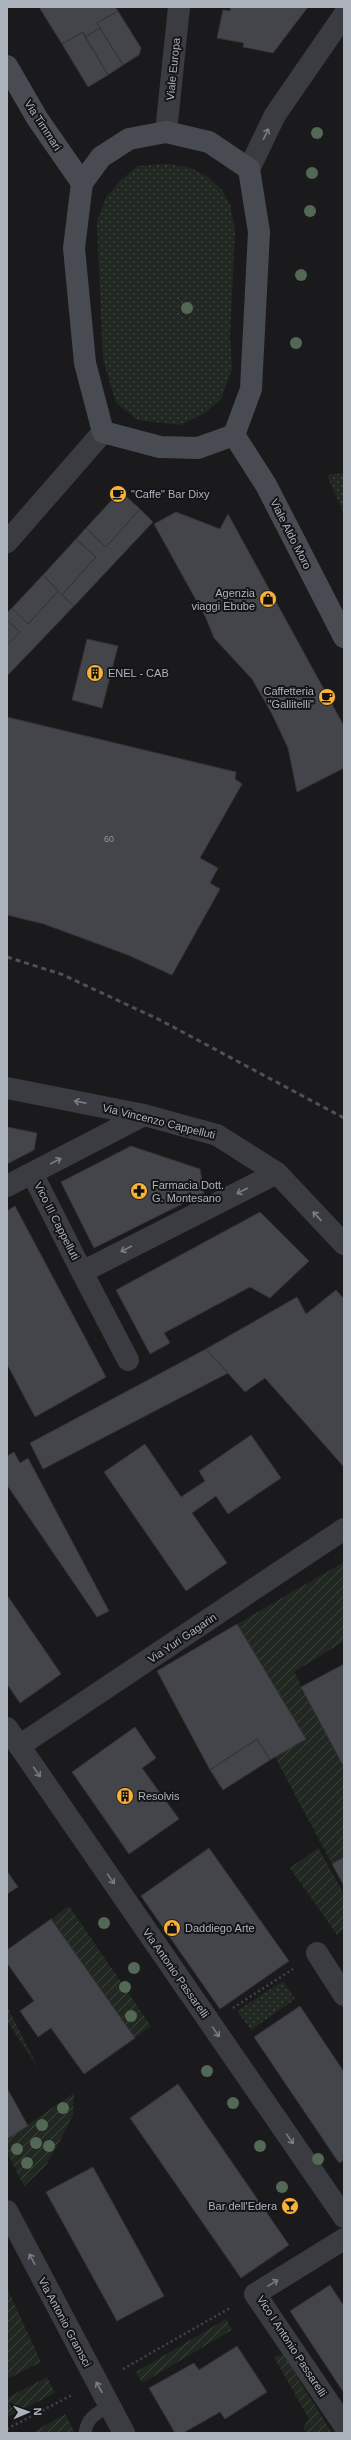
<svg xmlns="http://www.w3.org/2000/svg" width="351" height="2440" viewBox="0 0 351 2440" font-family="Arial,sans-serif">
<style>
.grass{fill:url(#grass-dots)}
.garden{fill:url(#garden-furrows)}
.building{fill:#44454a;stroke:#343439}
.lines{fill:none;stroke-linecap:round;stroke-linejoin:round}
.path{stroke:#414349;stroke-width:2.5;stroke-dasharray:2 3;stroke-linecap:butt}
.service{stroke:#3b3c42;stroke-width:13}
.minor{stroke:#3b3c42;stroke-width:22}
.secondary{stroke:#494b52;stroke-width:22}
.rail{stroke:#4e5057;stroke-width:3;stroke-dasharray:5 4;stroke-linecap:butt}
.tree{fill:#546856}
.oneway{stroke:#797d85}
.labels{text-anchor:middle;stroke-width:4;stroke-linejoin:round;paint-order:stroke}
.number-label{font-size:9px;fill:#9297a0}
.street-label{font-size:11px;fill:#acb2bc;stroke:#151518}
.poi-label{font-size:11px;fill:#acb2bc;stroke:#151518;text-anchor:start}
</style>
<defs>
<pattern id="grass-dots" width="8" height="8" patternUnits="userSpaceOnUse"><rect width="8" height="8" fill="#202821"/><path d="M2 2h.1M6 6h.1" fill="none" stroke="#3e453f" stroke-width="1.8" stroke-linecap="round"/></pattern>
<pattern id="garden-furrows" width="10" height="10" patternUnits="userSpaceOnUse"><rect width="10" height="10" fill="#202821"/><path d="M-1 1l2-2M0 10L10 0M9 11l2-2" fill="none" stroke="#3e453f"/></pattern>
</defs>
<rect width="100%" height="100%" fill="#1a1a1d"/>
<path class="grass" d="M168 164 191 168 208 177 222 190 230 204 235 232 230 336 232 369 221 399 205 413 180 425 138 420 116 403 103 359 97 222 106 197 121 180 138 166Z
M344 473V514L327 475Z
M283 1981 295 1999 251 2030 237 2011Z"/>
<path class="garden" d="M344 1562V1641L294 1672 344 1767V1857L332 1864 275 1757 306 1739 237 1624Z
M318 1848 344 1894V1928L337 1935 290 1868Z
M69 1906 151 2026 135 2038 51 1919Z
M7 2006 38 2068 7 2021Z
M74 2093 73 2115 60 2141 46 2165 24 2186 7 2153V2139Z
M7 2288 41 2362 7 2379Z
M226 2319 232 2330 142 2383 136 2372Z
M283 2354 332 2433H306L303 2428 309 2419 274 2357Z
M47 2377 55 2393 7 2417V2398Z
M65 2414 75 2433H32Z"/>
<path class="building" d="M39 7H115L118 11 97 23 100 28 85 37 83 32 62 44Z
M231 7H308L273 53 243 47 244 43 217 38 223 10 230 11Z
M118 11 141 48 139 55 123 65 97 23Z
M100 28 123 65 108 75 85 37Z
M83 32 108 75 88 87 62 44Z
M120 491 140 509 106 547 86 528Z
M140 509 153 522 74 606 62 595 96 557 76 539 86 528 106 547Z
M176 512 220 529 228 514 344 726V768L297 792 288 748 272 714 252 679 214 638 206 618 154 524Z
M76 539 96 557 62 595 43 575Z
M43 575 58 591 28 624 12 608Z
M58 591 74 606 7 676V645L20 632 7 620V613L12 608 28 624Z
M7 620 20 632 7 645Z
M87 639 118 646 102 708 72 700Z
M7 717 236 772 235 779 242 784 200 858 218 868 210 883 220 889 172 975 128 955 44 924 7 915Z
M7 1127 37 1133 34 1150 7 1164Z
M131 1146 200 1169 204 1193 94 1248 61 1182Z
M15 1206 106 1377 35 1417 7 1364V1211Z
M260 1212 309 1261 270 1298 250 1287 164 1333 170 1343 150 1354 116 1290Z
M336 1290 344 1299V1467L265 1378 245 1392 206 1349 297 1297 306 1314Z
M206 1349 228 1373 43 1469 30 1443Z
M251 1435 281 1478 228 1514 216 1496 192 1513 227 1563 186 1591 104 1472 145 1444 181 1497 205 1481 199 1471Z
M14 1452 20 1463 28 1458 109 1611 97 1617 7 1485V1456Z
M7 1595 61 1674 20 1703 7 1684Z
M237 1624 306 1739 270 1760 257 1739 210 1770 157 1671Z
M344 1664V1767L301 1687Z
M135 1727 156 1758 142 1768 179 1819 129 1854 72 1772Z
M257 1739 270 1760 223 1790 210 1770Z
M209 1848 289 1961 220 2009 141 1896Z
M344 1857V1886L332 1864Z
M7 1871 18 1887 7 1894Z
M51 1919 135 2038 84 2074 51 2028 38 2037 20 2011 34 2001 7 1963V1950Z
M300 2006 344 2072V2160L339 2163 254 2037Z
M178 2084 289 2245 241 2278 130 2118Z
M7 2088 28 2126 7 2139Z
M93 2167 164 2296 117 2321 46 2192Z
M330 2285 344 2306V2393L290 2311Z
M237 2346 267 2392 225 2419 220 2412 183 2433H175L149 2388 194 2363 199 2370Z"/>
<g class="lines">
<path class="path" d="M233 2008 293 1969
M123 2369 230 2308
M7 2429 72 2395"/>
<path class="service" d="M85 2433C87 2417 97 2413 110 2406"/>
<path class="minor" d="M166 132 179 7
M249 169 275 115 344 15
M7 542 103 432
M7 1088 144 1115 217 1135 277 1173 344 1244
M144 1115 32 1173 82 1272 277 1173
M7 1186 32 1173
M82 1272 128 1360
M7 1728 344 2217
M19 1746 344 1529
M317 1953 344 1995
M7 2211 124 2433
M344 2239 255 2294 344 2425"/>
<path class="secondary" d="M7 66 37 118 82 183
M166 132 209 142 249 169 259 232 251 389 234 435 198 448 160 447 103 432 85 363 74 248 82 183 101 157 129 139Z
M234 435 266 485 344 637"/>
<path class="rail" d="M7 957 61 974 160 1020 344 1118"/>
</g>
<g class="tree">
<circle cx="317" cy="133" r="6"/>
<circle cx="312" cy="173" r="6"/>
<circle cx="310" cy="211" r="6"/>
<circle cx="301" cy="275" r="6"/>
<circle cx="187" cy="308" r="6"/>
<circle cx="296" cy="343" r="6"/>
<circle cx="104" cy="1923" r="6"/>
<circle cx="134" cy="1968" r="6"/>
<circle cx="125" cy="1987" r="6"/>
<circle cx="131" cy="2016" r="6"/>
<circle cx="207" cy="2071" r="6"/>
<circle cx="233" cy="2103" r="6"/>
<circle cx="63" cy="2108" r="6"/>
<circle cx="42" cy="2125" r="6"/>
<circle cx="36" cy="2143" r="6"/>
<circle cx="49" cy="2146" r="6"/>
<circle cx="260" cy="2146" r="6"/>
<circle cx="17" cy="2149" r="6"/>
<circle cx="318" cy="2159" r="6"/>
<circle cx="27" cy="2163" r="6"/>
<circle cx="282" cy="2187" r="6"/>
</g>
<defs><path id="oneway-shaft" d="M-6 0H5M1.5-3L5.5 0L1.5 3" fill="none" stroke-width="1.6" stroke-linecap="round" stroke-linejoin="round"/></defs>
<g class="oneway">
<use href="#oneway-shaft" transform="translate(266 134) rotate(-64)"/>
<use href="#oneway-shaft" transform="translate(80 1102) rotate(-169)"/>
<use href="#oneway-shaft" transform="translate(56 1161) rotate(-28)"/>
<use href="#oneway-shaft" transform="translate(242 1191) rotate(153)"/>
<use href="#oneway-shaft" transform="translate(317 1216) rotate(-133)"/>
<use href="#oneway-shaft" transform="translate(126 1249) rotate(153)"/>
<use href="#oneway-shaft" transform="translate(37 1772) rotate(55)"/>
<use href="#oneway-shaft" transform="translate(111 1879) rotate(55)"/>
<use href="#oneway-shaft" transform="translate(216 2032) rotate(55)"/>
<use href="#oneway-shaft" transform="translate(290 2139) rotate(55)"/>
<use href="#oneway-shaft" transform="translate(32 2259) rotate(-118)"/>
<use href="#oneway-shaft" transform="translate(273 2283) rotate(-32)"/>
<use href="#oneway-shaft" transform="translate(99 2387) rotate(-119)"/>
</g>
<defs>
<g id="cafe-disc" transform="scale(0.9)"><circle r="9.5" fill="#f8b237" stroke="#151518"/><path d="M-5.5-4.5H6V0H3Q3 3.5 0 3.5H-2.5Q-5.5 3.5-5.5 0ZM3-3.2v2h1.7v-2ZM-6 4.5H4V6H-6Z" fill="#111"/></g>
<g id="shop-disc" transform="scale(0.9)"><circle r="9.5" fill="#f8b237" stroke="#151518"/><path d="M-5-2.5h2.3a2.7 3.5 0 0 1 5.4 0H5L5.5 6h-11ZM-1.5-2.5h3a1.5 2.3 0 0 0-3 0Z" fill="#111"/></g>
<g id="building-disc" transform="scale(0.9)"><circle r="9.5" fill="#f8b237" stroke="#151518"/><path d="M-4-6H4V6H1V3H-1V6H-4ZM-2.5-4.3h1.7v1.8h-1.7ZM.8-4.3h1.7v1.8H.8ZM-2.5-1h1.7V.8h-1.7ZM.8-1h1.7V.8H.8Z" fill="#111"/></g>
<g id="pharmacy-disc" transform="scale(0.9)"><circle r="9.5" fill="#f8b237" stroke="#151518"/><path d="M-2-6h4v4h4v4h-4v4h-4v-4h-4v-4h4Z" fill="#111"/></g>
<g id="bar-disc" transform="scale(0.9)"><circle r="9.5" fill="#f8b237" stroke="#151518"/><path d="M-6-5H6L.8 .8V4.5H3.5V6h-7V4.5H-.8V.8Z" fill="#111"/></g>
</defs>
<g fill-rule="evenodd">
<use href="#cafe-disc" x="118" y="494"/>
<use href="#shop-disc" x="268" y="599"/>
<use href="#building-disc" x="95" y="673"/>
<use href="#cafe-disc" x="327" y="697"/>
<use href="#pharmacy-disc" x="139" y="1191"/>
<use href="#building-disc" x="125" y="1796"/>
<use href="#shop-disc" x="172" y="1928"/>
<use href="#bar-disc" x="290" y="2206"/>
</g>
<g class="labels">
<g class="number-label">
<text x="109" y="842">60</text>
</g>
<g class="street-label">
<text transform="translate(173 69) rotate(-84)" y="4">Viale Europa</text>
<text transform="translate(43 125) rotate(57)" y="4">Via Timmari</text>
<text transform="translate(291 534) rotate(63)" y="4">Viale Aldo Moro</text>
<text transform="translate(159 1121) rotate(14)" y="4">Via Vincenzo Cappelluti</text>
<text transform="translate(57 1221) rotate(63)" y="4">Vico III Cappelluti</text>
<text transform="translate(182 1638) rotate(-34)" y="4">Via Yuri Gagarin</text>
<text transform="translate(176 1973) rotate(55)" y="4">Via Antonio Passarelli</text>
<text transform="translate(65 2322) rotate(62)" y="4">Via Antonio Gramsci</text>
<text transform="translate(292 2346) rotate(57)" y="4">Vico I Antonio Passarelli</text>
</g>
<g class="poi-label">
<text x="131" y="498">"Caffe" Bar Dixy</text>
<text x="255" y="597" text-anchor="end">Agenzia<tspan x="255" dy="13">viaggi Ebube</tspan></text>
<text x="108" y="677">ENEL - CAB</text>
<text x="314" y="695" text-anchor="end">Caffetteria<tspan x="314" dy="13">"Gallitelli"</tspan></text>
<text x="152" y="1189">Farmacia Dott.<tspan x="152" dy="13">G. Montesano</tspan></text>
<text x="138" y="1800">Resolvis</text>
<text x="185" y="1932">Daddiego Arte</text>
<text x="277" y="2210" text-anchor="end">Bar dell'Edera</text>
</g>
</g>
<rect width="351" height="2440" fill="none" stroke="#acb2bc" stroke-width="16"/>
<g transform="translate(28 2412) rotate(88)" stroke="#151518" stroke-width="3" paint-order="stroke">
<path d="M0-3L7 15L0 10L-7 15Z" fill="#acb2bc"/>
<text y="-6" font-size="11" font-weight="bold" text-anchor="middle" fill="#acb2bc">N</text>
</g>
</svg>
